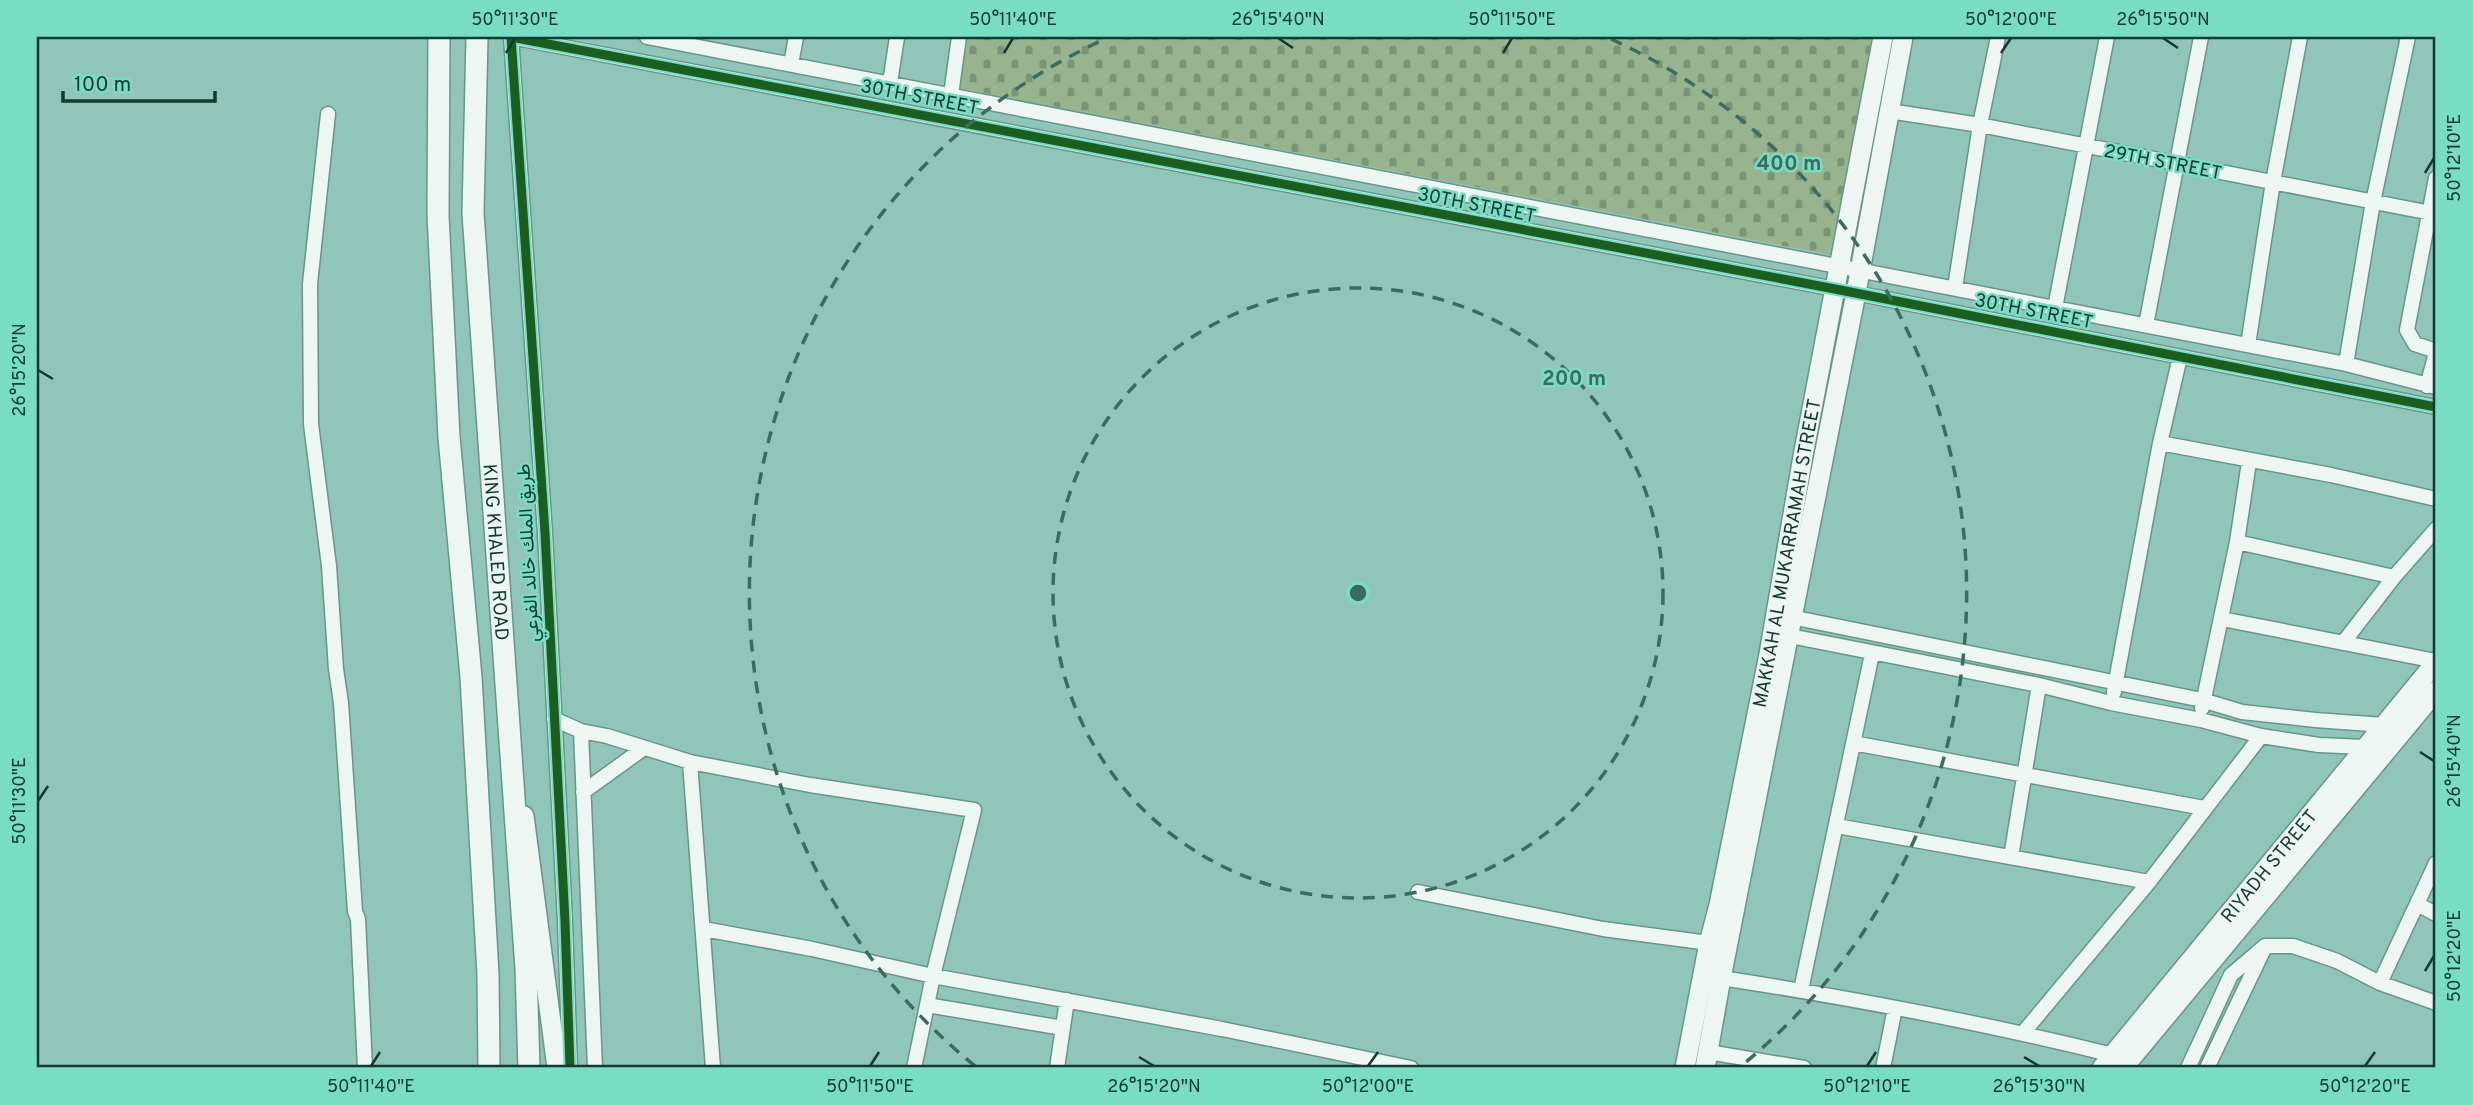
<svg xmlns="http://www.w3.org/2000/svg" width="2473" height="1105" viewBox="0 0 2473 1105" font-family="Overpass,Vazirmatn,sans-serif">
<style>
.cemetery{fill:url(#cemetery-stones)}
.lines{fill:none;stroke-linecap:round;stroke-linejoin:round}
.minor-casing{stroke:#68958b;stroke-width:17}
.major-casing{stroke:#68958b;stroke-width:22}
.highway-casing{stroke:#68958b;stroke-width:24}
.minor{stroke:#eef6f4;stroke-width:14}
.major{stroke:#eef6f4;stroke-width:19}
.highway{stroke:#eef6f4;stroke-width:21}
.cycleway-casing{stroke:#79ddc4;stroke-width:13}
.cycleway{stroke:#1b5e20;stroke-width:9}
.ticks{fill:none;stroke:#0f3b31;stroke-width:2.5}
.ring{fill:none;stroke:#3c6c61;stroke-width:3.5;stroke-dasharray:12 9}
.labels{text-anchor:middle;stroke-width:5;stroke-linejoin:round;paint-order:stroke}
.street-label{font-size:19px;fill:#0f3b31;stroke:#79ddc4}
.centre{fill:#3c6c61;stroke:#79ddc4;stroke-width:3.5}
.ring-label{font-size:21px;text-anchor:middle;font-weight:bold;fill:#3c6c61;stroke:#79ddc4;stroke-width:5;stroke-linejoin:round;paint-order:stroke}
.neatline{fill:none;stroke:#0f3b31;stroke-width:2.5}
.ticks-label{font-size:18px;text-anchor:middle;fill:#0f3b31}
</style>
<defs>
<pattern id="cemetery-stones" width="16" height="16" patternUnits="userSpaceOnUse" patternTransform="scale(1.75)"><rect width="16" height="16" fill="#97b48f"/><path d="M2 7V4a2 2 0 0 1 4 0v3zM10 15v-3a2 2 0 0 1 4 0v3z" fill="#7a9475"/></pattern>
</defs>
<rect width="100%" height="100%" fill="#90c6b9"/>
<path class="cemetery" d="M968 37H1873L1832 255 959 88Z"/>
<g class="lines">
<g class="minor-casing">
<path id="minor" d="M511 37 1835 289 2436 407
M511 37 545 533 565 921 570 1068
M647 37 2346 364 2436 387
M791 64 796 37
M890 83 897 37
M951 95 959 37
M1889 111 1980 125 2436 214
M328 114 310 284 311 424 329 566 336 669 341 703 355 911 358 919 365 1068
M2436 178 2407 330 2415 344 2436 351
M1955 288 1980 125 1998 37
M2055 308 2107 37
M2146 325 2201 37
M2248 345 2273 182 2300 37
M2346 364 2373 202 2408 37
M2427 386 2436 353
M2160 443 2331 475 2436 499
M2237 542 2394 577
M1791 617 2202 700 2242 712 2315 720 2384 725
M2222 619 2436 661
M1780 634 2039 685 2111 703 2201 720 2261 736 2319 745 2366 747
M2343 643 2394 577 2436 529
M2114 692 2160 443 2180 357
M2202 708 2237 542 2249 462
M554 719 581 731
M1853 743 2204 808
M690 762 713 1068
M583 792 644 748
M1837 826 2149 882
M2011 857 2039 685
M1418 892 1603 929 1709 943
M2417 904 2436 914
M704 929 812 949 933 976 1222 1029 1411 1068
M1721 978C1852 998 1984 1023 2113 1055
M2380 983 2436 863
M1801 990 1872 654
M927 1005 1063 1028
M2023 1033 2149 882 2261 736
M1708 1052 1804 1068
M595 1068 581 731 607 736 690 762 810 785 974 810 933 976 914 1068
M1057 1068 1067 1000
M1883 1068 1895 1008
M2188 1068 2231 975 2265 946H2293L2337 961 2380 983 2436 1003
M2207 1068 2263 951"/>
</g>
<g class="major-casing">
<g id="major">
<path d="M524 816 557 1068"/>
<path id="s1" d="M1685 1068 1709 943 1719 905 1769 654 1803 456 1883 37"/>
<path d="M1705 1068 1721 978 1856 293 1903 37"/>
<path id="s2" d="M2102 1068 2436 662"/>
<path d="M2123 1068 2436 691"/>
</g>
</g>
<g class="highway-casing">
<g id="highway">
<path d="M439 37 438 215 449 437 471 677 488 974 489 1068"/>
<path id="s3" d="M477 37 473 213 526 969 529 1068"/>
</g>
</g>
<use href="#minor" class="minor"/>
<use href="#major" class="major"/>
<use href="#highway" class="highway"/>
<g class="cycleway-casing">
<path id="cycleway" d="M511 37 1835 289 2436 407
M511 37 545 533 565 921 570 1068"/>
</g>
<use href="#cycleway" class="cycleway"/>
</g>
<path class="ticks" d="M1278 38 1293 48M2163 38 2178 48M506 53 515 38M1004 53 1013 38M1503 53 1512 38M2001 53 2011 38M2425 173 2434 158M38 370 53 379M2420 752 2434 761M38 801 48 786M2425 971 2434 956M1139 1057 1154 1066M2024 1057 2039 1066M371 1066 380 1052M870 1066 879 1052M1368 1066 1378 1052M1867 1066 1876 1052M2365 1066 2375 1052"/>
<g class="ring">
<circle cx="1358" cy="593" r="305"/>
<path d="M975 1066A609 609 0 0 1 1105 39M1611 39A609 609 0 0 1 1741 1066"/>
</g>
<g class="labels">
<g class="street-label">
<text transform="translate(920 96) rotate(11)" y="7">30TH STREET</text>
<text transform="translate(2163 161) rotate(11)" y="7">29TH STREET</text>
<text transform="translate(1477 204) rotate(11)" y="7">30TH STREET</text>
<text transform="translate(2034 310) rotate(11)" y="7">30TH STREET</text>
<text dy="7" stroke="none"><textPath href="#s3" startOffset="516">KING KHALED ROAD</textPath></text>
<text transform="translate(527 553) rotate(-93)" y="7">طريق الملك خالد الفرعي</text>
<text dy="7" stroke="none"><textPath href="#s1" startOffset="525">MAKKAH AL MUKARRAMAH STREET</textPath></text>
<text dy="7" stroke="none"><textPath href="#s2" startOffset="262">RIYADH STREET</textPath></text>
</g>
</g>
<circle cx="1358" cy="593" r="10" class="centre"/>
<g class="ring-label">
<text x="1789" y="170">400 m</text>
<text x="1574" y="385">200 m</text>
</g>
<rect width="2473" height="1105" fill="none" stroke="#79ddc4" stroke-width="77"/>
<path d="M63 91v10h152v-10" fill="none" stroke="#0f3b31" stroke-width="3.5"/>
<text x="74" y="91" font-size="21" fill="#0f3b31" stroke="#79ddc4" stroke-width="5" paint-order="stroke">100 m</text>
<rect x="38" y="38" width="2396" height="1028" class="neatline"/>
<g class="ticks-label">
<text x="515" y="25">50°11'30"E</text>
<text x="1013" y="25">50°11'40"E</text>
<text x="1278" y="25">26°15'40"N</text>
<text x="1512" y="25">50°11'50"E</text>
<text x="2011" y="25">50°12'00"E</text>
<text x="2163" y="25">26°15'50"N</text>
<text transform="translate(2454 158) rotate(-90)" y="6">50°12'10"E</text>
<text transform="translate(19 370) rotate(-90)" y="6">26°15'20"N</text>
<text transform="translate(2454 761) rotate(-90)" y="6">26°15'40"N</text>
<text transform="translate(19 801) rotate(-90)" y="6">50°11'30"E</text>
<text transform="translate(2454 956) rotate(-90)" y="6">50°12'20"E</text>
<text x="371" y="1092">50°11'40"E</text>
<text x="870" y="1092">50°11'50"E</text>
<text x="1154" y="1092">26°15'20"N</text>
<text x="1368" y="1092">50°12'00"E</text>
<text x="1867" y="1092">50°12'10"E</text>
<text x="2039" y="1092">26°15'30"N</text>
<text x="2365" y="1092">50°12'20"E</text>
</g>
</svg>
